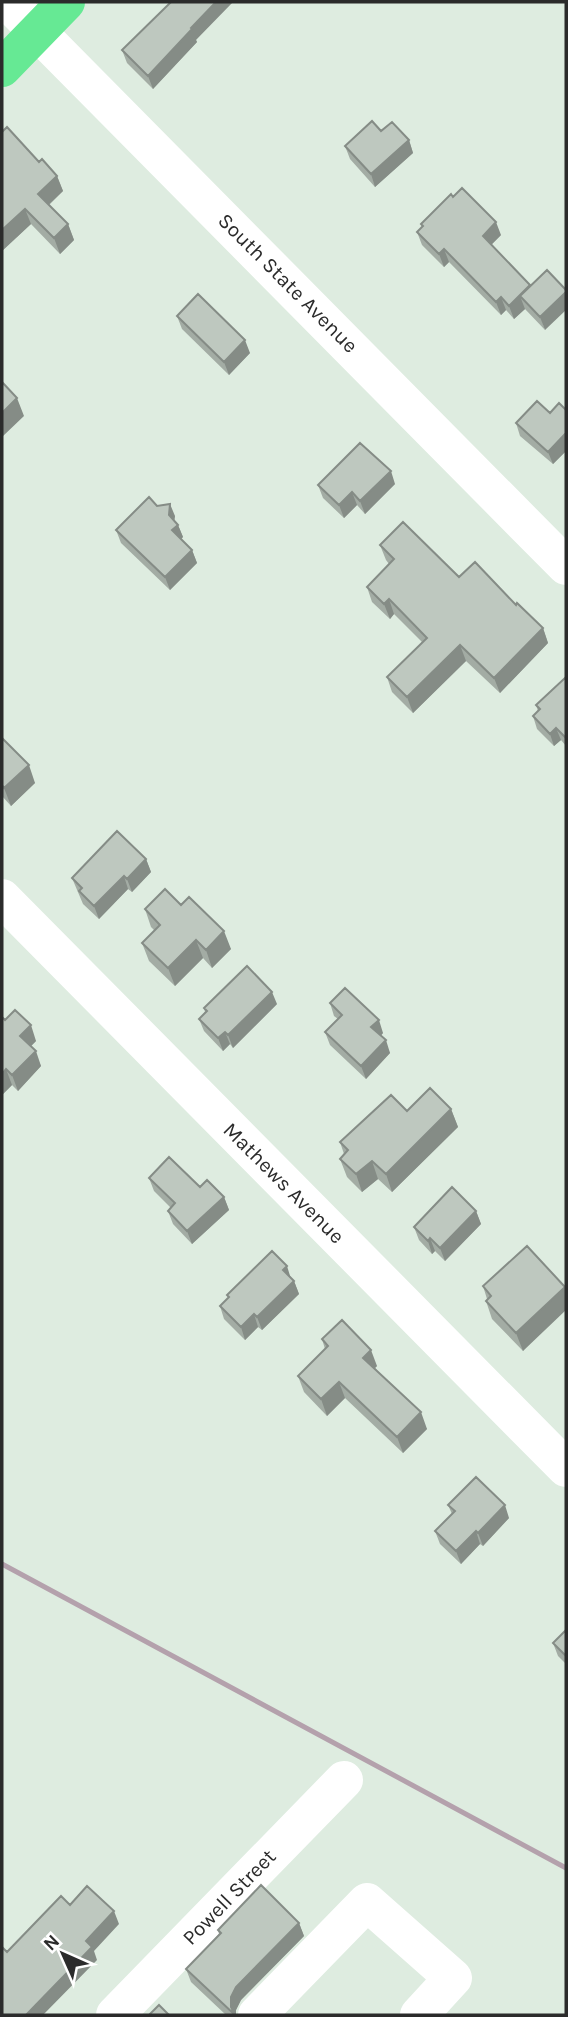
<svg xmlns="http://www.w3.org/2000/svg" width="568" height="2017" viewBox="0 0 568 2017" font-family="Karla,sans-serif">
<style>
.lines{fill:none;stroke-linecap:round;stroke-linejoin:round}
.minor{stroke:#fff;stroke-width:38}
.major{stroke:#66e994;stroke-width:38}
.rail{stroke:#b4a1ac;stroke-width:5}
.wall{fill:#a3aca4}
.shaded-wall{fill:#858c86}
.building{fill:#bec8bf;stroke:#858c86;stroke-width:2}
.labels{text-anchor:middle;stroke-width:6;stroke-linejoin:round;paint-order:stroke}
.street-label{font-size:21px;fill:#2b2b2b;stroke:#fff}
</style>
<rect width="100%" height="100%" fill="#deece0"/>
<g class="lines">
<path class="minor" d="M8 2 566 566
M2 898 566 1468
M115 2015 344 1780
M257 2015 367 1902 453 1978 419 2015"/>
<path class="major" d="M2 68 66 2"/>
<path class="rail" d="M2 1564 566 1868"/>
</g>
<path class="wall" d="M196 40 197 42 153 89 127 63 122 50Z
M381 131 409 140 413 153 375 187 350 159 345 146Z
M2 132 57 176 63 191 49 205 68 224 74 240 60 254 31 224 2 251Z
M421 224 501 235 491 245 531 286 545 330 525 309 514 319 506 310 501 315 449 262 444 267 422 245 417 232 422 227Z
M177 316 250 353 229 375 182 329Z
M566 410V451L553 464 520 436 516 423 550 413Z
M395 484 365 514 357 505 344 518 323 498 318 485Z
M157 506 175 516 174 521 178 525 183 537 181 539 192 550 197 563 170 590 121 543 116 530Z
M380 545 459 577 516 605 543 628 548 643 500 693 466 661 413 713 392 692 387 677 422 642 394 614 390 619 372 602 367 587 389 564 386 560Z
M566 677V746L561 740 554 746 537 729 533 716 538 711 536 705Z
M2 738 35 783 11 806 2 796Z
M146 859 151 872 132 892 128 889 99 919 83 904 72 878Z
M181 905 231 949 212 968 203 958 175 986 149 961 142 943 155 931 151 927 145 909Z
M330 1003 383 1033 381 1036 390 1053 366 1079 330 1045 325 1032 338 1019 334 1016Z
M277 1004 233 1048 230 1044 223 1051 204 1031 199 1019 205 1012 204 1008Z
M2 1017 36 1041 31 1046 41 1066 18 1091 12 1085 2 1095Z
M451 1109 458 1127 392 1192 378 1179 362 1192 347 1177 340 1159 344 1154 340 1142 407 1111Z
M149 1178 200 1187 224 1197 229 1210 192 1244 173 1224 168 1211 171 1208 154 1191Z
M476 1211 481 1224 445 1261 435 1251 432 1254 419 1240 414 1227Z
M291 1278 294 1281 299 1294 262 1330 258 1327 245 1340 224 1319 220 1306 228 1298 227 1295Z
M483 1286 566 1290 523 1351 492 1319 486 1301 487 1299Z
M322 1339 377 1366 375 1368 427 1429 403 1453 345 1398 327 1416 304 1392 298 1376 325 1349Z
M448 1505 509 1518 483 1546 480 1544 461 1564 440 1544 435 1531 452 1514Z
M566 1630V1664L558 1656 553 1643Z
M299 1923 304 1936 241 2000 236 2010V2015H226L191 1982 186 1969 219 1934 218 1930Z"/>
<path class="shaded-wall" d="M216 2H233L196 40 197 42 153 89 148 76 191 28Z
M409 140 413 153 375 187 371 174Z
M57 176 63 191 44 209 38 194Z
M25 209 31 224 2 251V230Z
M496 222 501 235 487 249 483 236Z
M68 224 74 240 60 254 54 238Z
M444 249 449 262 444 267 439 254Z
M530 285 520 296 525 309 514 319 509 306Z
M566 292V310L545 330 540 317Z
M501 297 506 310 501 315 496 302Z
M245 340 250 353 229 375 224 362Z
M17 398 24 416 2 437V413Z
M566 433V451L553 464 548 452Z
M391 471 395 484 365 514 360 501Z
M352 492 357 505 344 518 339 505Z
M170 504 175 516 173 528 169 515Z
M178 525 183 537 177 543 172 530Z
M192 550 197 563 170 590 165 577Z
M389 599 394 614 390 619 384 604Z
M543 628 548 643 500 693 494 678Z
M460 645 466 661 413 713 407 697Z
M556 728 561 740 554 746 550 734Z
M29 765 35 783 11 806 4 788Z
M146 859 151 872 132 892 127 879Z
M124 876 128 889 99 919 94 906Z
M224 931 231 949 212 968 206 950Z
M196 940 203 958 175 986 168 968Z
M272 992 277 1004 233 1048 228 1035Z
M379 1020 383 1033 376 1040 371 1027Z
M31 1025 36 1041 26 1051 20 1036Z
M225 1032 230 1044 223 1051 218 1038Z
M386 1040 390 1053 366 1079 361 1066Z
M36 1051 41 1066 18 1091 12 1075Z
M6 1069 12 1085 2 1095V1074Z
M451 1109 458 1127 392 1192 386 1174Z
M372 1161 378 1179 362 1192 356 1174Z
M224 1197 229 1210 192 1244 187 1231Z
M476 1211 481 1224 445 1261 440 1248Z
M430 1238 435 1251 432 1254 428 1241Z
M287 1266 291 1279 283 1270Z
M294 1281 299 1294 262 1330 257 1317Z
M565 1287 566 1290V1310L523 1351 516 1333Z
M254 1314 258 1327 245 1340 241 1327Z
M371 1350 377 1366 369 1374 363 1358Z
M339 1382 345 1398 327 1416 321 1399Z
M421 1412 427 1429 403 1453 397 1437Z
M505 1505 509 1518 483 1546 478 1533Z
M476 1531 480 1544 461 1564 456 1551Z
M114 1911 119 1924 94 1951 97 1960 43 2015H26L86 1941Z
M299 1923 304 1936 241 2000 236 2010V2015L231 2007V1997L236 1987Z"/>
<path class="building" d="M171 2H216L191 28 192 29 148 76 122 50Z
M372 121 381 131 392 122 409 140 371 174 345 146Z
M7 127 39 162 42 159 57 176 38 194 68 224 54 238 25 209 2 230V132Z
M462 188 496 222 483 236 530 285 509 306 501 297 496 302 444 249 439 254 417 232 423 226 421 224 451 194 453 197Z
M547 270 566 290V292L540 317 520 296Z
M198 294 245 340 224 362 177 316Z
M2 382 17 398 2 413Z
M537 401 550 413 559 403 566 410V433L548 452 516 423Z
M360 443 391 471 360 501 352 492 339 505 318 485Z
M149 497 157 506 170 504 169 515 178 525 172 530 192 550 165 577 116 530Z
M403 522 459 577 475 562 516 605 517 603 543 628 494 678 460 645 407 697 387 677 427 638 389 599 384 604 367 587 394 559 380 545Z
M566 677V738L556 728 550 734 533 716 540 709 536 705Z
M2 738 29 765 4 788 2 785Z
M117 831 146 859 127 879 124 876 94 906 79 891 82 888 72 878Z
M165 889 181 905 189 897 224 931 206 950 196 940 168 968 142 943 160 925 145 909Z
M247 966 272 992 228 1035 225 1032 218 1038 199 1019 207 1011 204 1008Z
M345 988 379 1020 371 1027 386 1040 361 1066 325 1032 342 1015 330 1003Z
M15 1010 31 1025 20 1036 36 1051 12 1075 6 1069 2 1074V1017L5 1020Z
M430 1088 451 1109 386 1174 372 1161 356 1174 340 1159 348 1150 340 1142 391 1095 407 1111Z
M169 1157 200 1187 207 1180 224 1197 187 1231 168 1211 175 1203 149 1178Z
M452 1187 476 1211 440 1248 430 1238 428 1241 414 1227Z
M527 1246 565 1287 516 1333 486 1301 491 1296 483 1286Z
M272 1251 287 1266 283 1270 294 1281 257 1317 254 1314 241 1327 220 1306 229 1297 227 1295Z
M342 1320 371 1350 363 1358 421 1412 397 1437 339 1382 321 1399 298 1376 328 1346 322 1339Z
M476 1477 505 1505 478 1533 476 1531 456 1551 435 1531 455 1511 448 1505Z
M566 1630V1656L553 1643Z
M261 1885 299 1923 236 1987 231 1997V2007L235 2015 186 1969 221 1933 218 1930Z
M87 1886 114 1911 86 1941 92 1947 26 2015H2V1947L7 1952 61 1896 70 1905Z
M159 2005 169 2015H149Z"/>
<g class="labels">
<g class="street-label">
<text transform="translate(288 283) rotate(45)" y="7">South State Avenue</text>
<text transform="translate(284 1183) rotate(45)" y="7">Mathews Avenue</text>
<text transform="translate(229 1897) rotate(-46)" y="7">Powell Street</text>
</g>
</g>
<rect width="568" height="2017" fill="none" stroke="#2b2b2b" stroke-width="7"/>
<g transform="translate(63 1954) rotate(315)" stroke="#ffffff" stroke-width="5" paint-order="stroke">
<path d="M0-5L12 26L0 18L-12 26Z" fill="#2b2b2b"/>
<text y="-10" font-size="19" font-weight="bold" text-anchor="middle" fill="#2b2b2b">N</text>
</g>
</svg>
